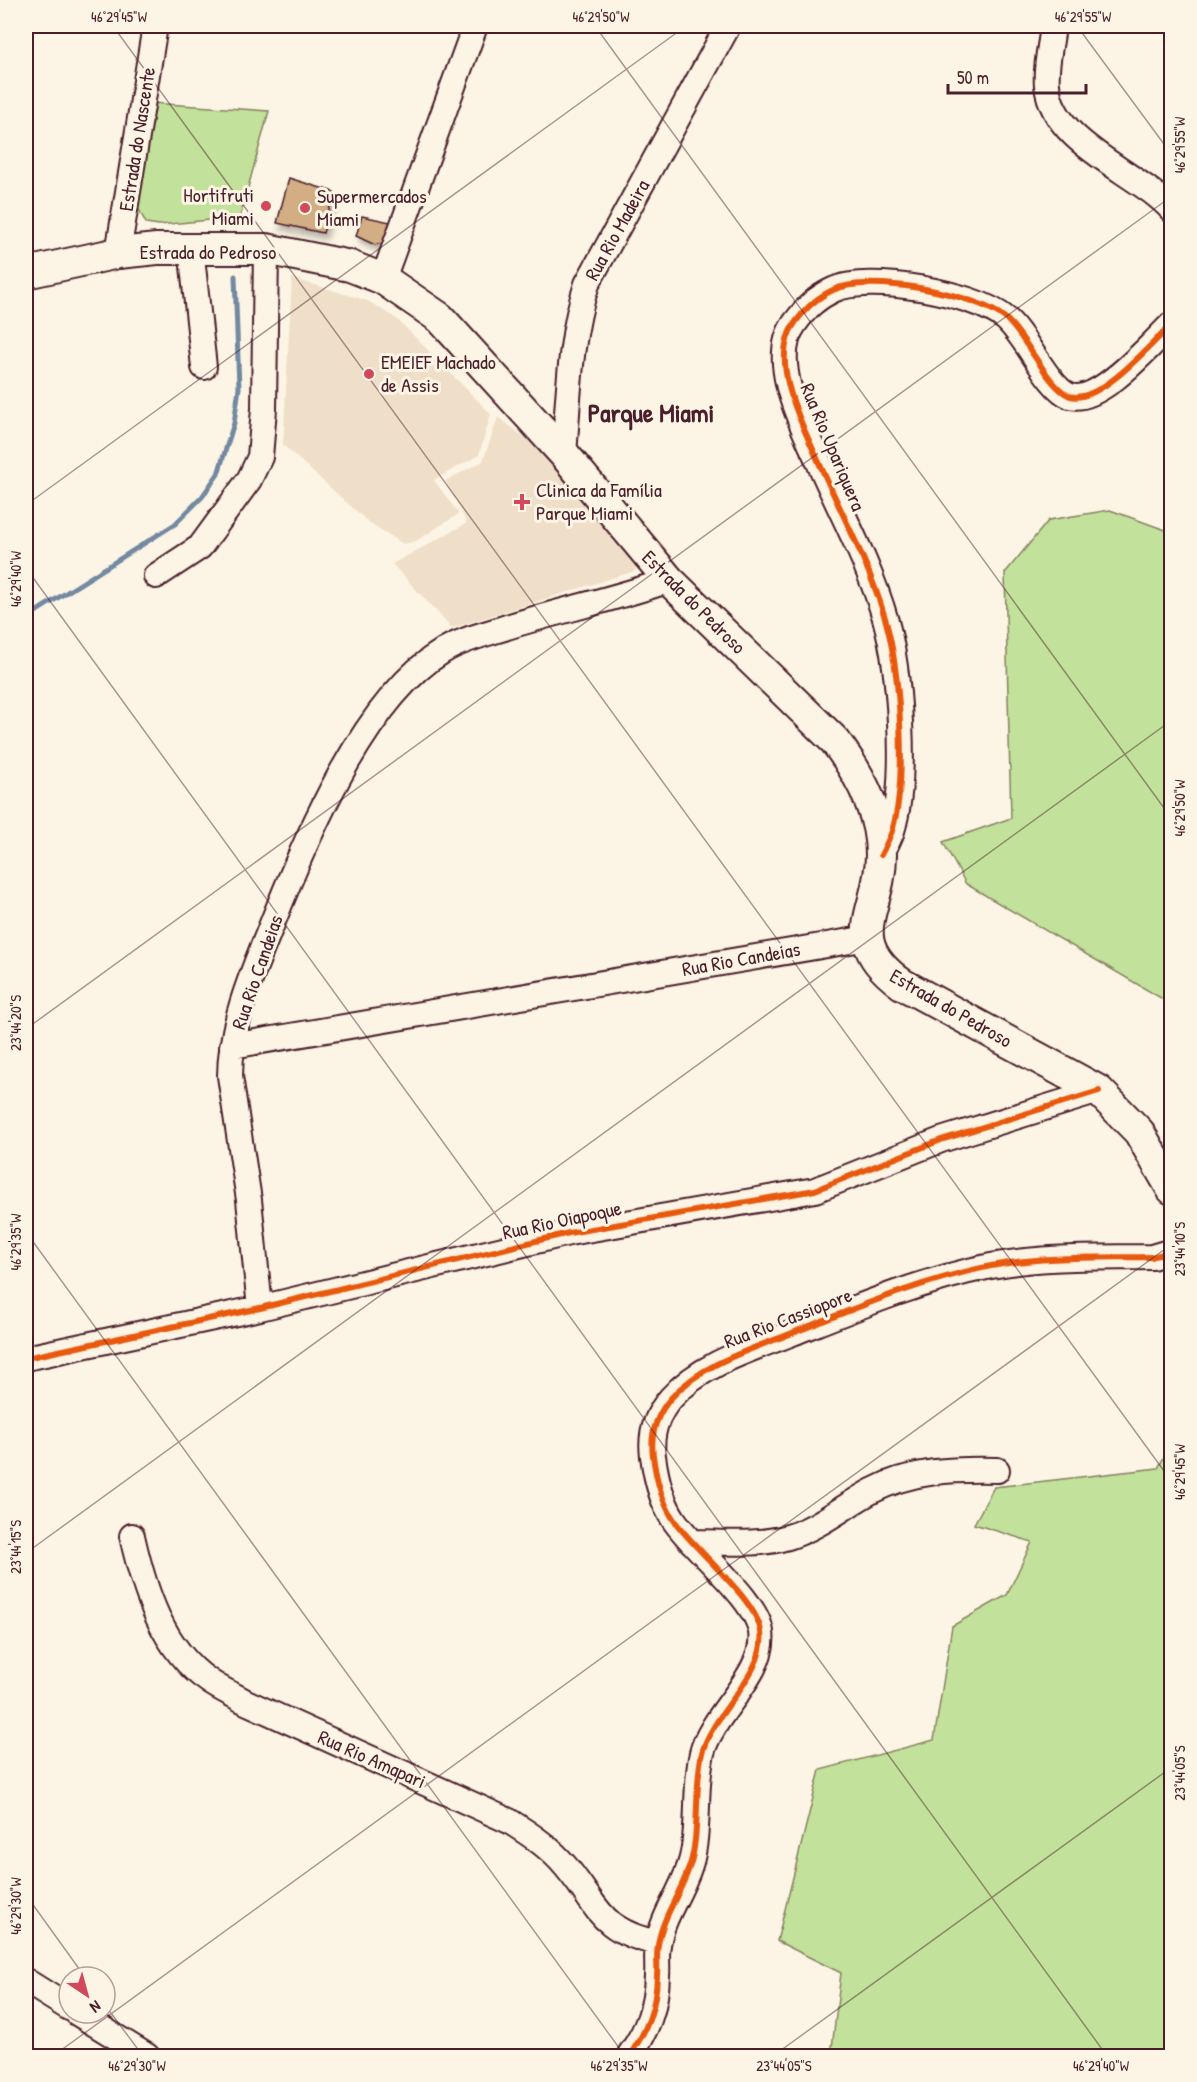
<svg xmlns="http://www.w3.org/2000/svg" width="1197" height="2082" viewBox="0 0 1197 2082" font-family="'Patrick Hand',sans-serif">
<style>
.built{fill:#f0dfc8}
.green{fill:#c2e19a;stroke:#868062;stroke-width:1.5}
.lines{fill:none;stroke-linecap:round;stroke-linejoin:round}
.stream{stroke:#7388a1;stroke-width:5}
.building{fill:#d3ad84;stroke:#4a1f2b;stroke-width:1.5;filter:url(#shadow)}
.minor-casing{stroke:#4a1f2b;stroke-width:28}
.major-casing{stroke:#4a1f2b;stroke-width:34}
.minor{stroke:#fcf5e5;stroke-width:24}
.major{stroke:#fcf5e5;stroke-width:30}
.cycleway-casing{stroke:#fcf5e5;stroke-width:10}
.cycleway{stroke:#e8590c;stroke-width:6}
.ticks{fill:none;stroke:#4a1f2b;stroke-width:1.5;stroke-opacity:0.45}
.poi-dot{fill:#d1495b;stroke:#fcf5e5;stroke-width:2}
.labels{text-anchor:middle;stroke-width:6;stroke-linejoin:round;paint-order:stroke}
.street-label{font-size:20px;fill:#4a1f2b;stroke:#fcf5e5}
.poi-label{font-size:20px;fill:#4a1f2b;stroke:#fcf5e5;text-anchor:start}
.district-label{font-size:26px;font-weight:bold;fill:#4a1f2b;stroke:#fcf5e5}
.neatline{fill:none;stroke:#4a1f2b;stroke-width:2}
.ticks-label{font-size:15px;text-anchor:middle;fill:#4a1f2b}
</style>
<defs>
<filter id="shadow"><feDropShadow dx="3.5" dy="6" stdDeviation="3" flood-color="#0004"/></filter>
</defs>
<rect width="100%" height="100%" fill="#fcf5e5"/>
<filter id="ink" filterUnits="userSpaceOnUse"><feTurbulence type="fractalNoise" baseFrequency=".0167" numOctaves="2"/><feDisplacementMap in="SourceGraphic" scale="12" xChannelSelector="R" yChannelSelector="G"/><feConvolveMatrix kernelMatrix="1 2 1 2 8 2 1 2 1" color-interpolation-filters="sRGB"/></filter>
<g filter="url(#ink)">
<path class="built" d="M292 278 368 301 397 319 491 414 479 455 434 480 459 514 416 541 403 544 367 521 283 445Z
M498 417 555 460 638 561 635 571 452 628 392 564 467 523 445 481 483 461Z"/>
<path class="green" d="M151 103 269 111 240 217 159 225 146 223 137 206Z
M1110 510 1171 532V1004L966 884 943 842 1011 818 1005 573 1049 520Z
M1171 1444V2056H831L841 1973 777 1941 820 1770 934 1740 952 1626 1007 1595 1032 1542 974 1524 994 1487 1158 1468Z"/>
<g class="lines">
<path class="stream" d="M26 618 175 524 202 497 218 474 234 423 239 388 235 276"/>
</g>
<path class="building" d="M289 178 334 192 323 233 277 223Z
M362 216 395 223 389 241 375 245 356 236Z"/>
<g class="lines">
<g class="minor-casing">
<path id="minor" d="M1053 26C1051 45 1045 66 1047 85 1053 145 1137 171 1172 210
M191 248 204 367
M118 253 155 26
M383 279 475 26
M564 454C569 396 569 339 587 284L728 26
M156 576 200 547 249 480 260 457 264 409 266 249
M881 855C885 847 889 839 892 831 908 780 900 670 885 618 869 563 840 511 817 458 801 423 768 359 795 323 806 308 816 298 833 290 868 273 975 293 1005 318 1026 335 1048 388 1070 396 1099 405 1152 343 1172 324
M232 1046 868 938
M260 1308 249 1200 230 1076C230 1024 253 971 272 924 305 840 365 698 443 651 462 639 487 634 507 627 561 610 616 599 669 580
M26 1358 260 1308 569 1233 815 1190 941 1140 1099 1091
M132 1536C144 1589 162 1649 209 1681 220 1689 234 1695 246 1702L509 1821C528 1833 545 1844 560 1860 599 1902 593 1929 658 1943
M692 1542C723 1542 758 1546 788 1537 818 1528 844 1506 872 1491 912 1470 954 1469 997 1470
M26 1981 69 2008
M77 2013 147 2056
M629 2056C647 2031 656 2008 657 1976 658 1966 656 1955 658 1945 662 1915 685 1888 692 1858 700 1824 694 1788 702 1753 712 1713 767 1673 761 1632 757 1599 694 1550 674 1520 661 1501 656 1478 653 1456 650 1434 657 1414 671 1398 701 1364 749 1350 790 1334 855 1308 922 1280 991 1266 1043 1256 1099 1258 1152 1257L1172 1251"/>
</g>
<g class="major-casing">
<path id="major" d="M26 273 118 253 157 249H266L350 266 383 279 440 318 564 454 669 580 835 741C859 773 881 813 881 855 881 912 840 939 902 984L1099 1091 1139 1132 1172 1189"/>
</g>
<use href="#minor" class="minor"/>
<use href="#major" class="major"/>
<g class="cycleway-casing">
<path id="cycleway" d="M881 855C885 847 889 839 892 831 908 780 900 670 885 618 869 563 840 511 817 458 801 423 768 359 795 323 806 308 816 298 833 290 868 273 975 293 1005 318 1026 335 1048 388 1070 396 1099 405 1152 343 1172 324
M26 1358 260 1308 569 1233 815 1190 941 1140 1099 1091
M629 2056C647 2031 656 2008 657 1976 658 1966 656 1955 658 1945 662 1915 685 1888 692 1858 700 1824 694 1788 702 1753 712 1713 767 1673 761 1632 757 1599 694 1550 674 1520 661 1501 656 1478 653 1456 650 1434 657 1414 671 1398 701 1364 749 1350 790 1334 855 1308 922 1280 991 1266 1043 1256 1099 1258 1152 1257L1172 1251"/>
</g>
<use href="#cycleway" class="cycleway"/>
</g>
</g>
<path class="ticks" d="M113 26 1172 1482M595 26 1172 819M1077 26 1172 155M26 505 686 26M26 568 1107 2056M26 1029 1172 196M26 1232 625 2056M26 1553 1172 720M26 1895 85 1977M105 2005 143 2056M53 2056 1172 1244M773 2056 1172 1767"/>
<g class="poi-dot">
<circle cx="266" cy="206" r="6"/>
<circle cx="305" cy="208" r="6"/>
<circle cx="369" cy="374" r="6"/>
<path d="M519 493h6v6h6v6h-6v6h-6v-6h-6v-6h6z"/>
</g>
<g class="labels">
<g class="street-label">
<text transform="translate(137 139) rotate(-81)" y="7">Estrada do Nascente</text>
<text transform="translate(617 230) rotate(-61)" y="7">Rua Rio Madeira</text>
<text x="208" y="259">Estrada do Pedroso</text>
<text transform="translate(833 447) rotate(67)" y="7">Rua Rio Upariquera</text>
<text transform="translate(694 602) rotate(45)" y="7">Estrada do Pedroso</text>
<text transform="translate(741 959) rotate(-10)" y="7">Rua Rio Candeias</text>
<text transform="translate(257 972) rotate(-71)" y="7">Rua Rio Candeias</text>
<text transform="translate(951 1008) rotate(30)" y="7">Estrada do Pedroso</text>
<text transform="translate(562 1220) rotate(-12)" y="7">Rua Rio Oiapoque</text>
<text transform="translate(788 1318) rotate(-21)" y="7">Rua Rio Cassiopore</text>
<text transform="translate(372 1759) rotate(24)" y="7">Rua Rio Amapari</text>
</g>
<g class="poi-label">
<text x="254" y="202" text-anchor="end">Hortifruti<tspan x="254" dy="23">Miami</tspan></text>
<text x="317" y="203">Supermercados<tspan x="317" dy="23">Miami</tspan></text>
<text x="381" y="369">EMEIEF Machado<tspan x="381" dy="23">de Assis</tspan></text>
<text x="536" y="497">Clinica da Família<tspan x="536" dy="23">Parque Miami</tspan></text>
</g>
<g class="district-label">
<text x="651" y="422">Parque Miami</text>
</g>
</g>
<rect width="1197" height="2082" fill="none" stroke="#fcf5e5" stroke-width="66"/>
<g transform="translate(87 1995) rotate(144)"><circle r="28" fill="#fcf5e5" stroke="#b59f9b" stroke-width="1.5"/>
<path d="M0-4.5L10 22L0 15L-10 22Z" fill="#d1495b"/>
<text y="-9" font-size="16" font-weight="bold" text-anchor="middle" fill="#4a1f2b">N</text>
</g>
<path d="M948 84v9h138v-9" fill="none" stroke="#4a1f2b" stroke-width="3"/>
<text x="957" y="84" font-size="18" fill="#4a1f2b" stroke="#fcf5e5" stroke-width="4.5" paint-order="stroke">50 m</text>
<rect x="33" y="33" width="1131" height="2016" class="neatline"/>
<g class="ticks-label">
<text x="119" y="22">46°29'45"W</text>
<text x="601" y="22">46°29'50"W</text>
<text x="1083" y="22">46°29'55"W</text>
<text transform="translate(1180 145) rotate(-90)" y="5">46°29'55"W</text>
<text transform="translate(16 579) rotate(-90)" y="5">46°29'40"W</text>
<text transform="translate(1180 808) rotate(-90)" y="5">46°29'50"W</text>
<text transform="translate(16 1023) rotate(-90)" y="5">23°44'20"S</text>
<text transform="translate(16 1242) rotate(-90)" y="5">46°29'35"W</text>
<text transform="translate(1180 1249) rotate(-90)" y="5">23°44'10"S</text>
<text transform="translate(1180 1472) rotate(-90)" y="5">46°29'45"W</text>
<text transform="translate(16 1547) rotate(-90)" y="5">23°44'15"S</text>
<text transform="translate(1180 1773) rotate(-90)" y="5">23°44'05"S</text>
<text transform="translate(16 1906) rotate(-90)" y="5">46°29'30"W</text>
<text x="137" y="2071">46°29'30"W</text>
<text x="619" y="2071">46°29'35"W</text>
<text x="784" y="2071">23°44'05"S</text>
<text x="1101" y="2071">46°29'40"W</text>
</g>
</svg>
